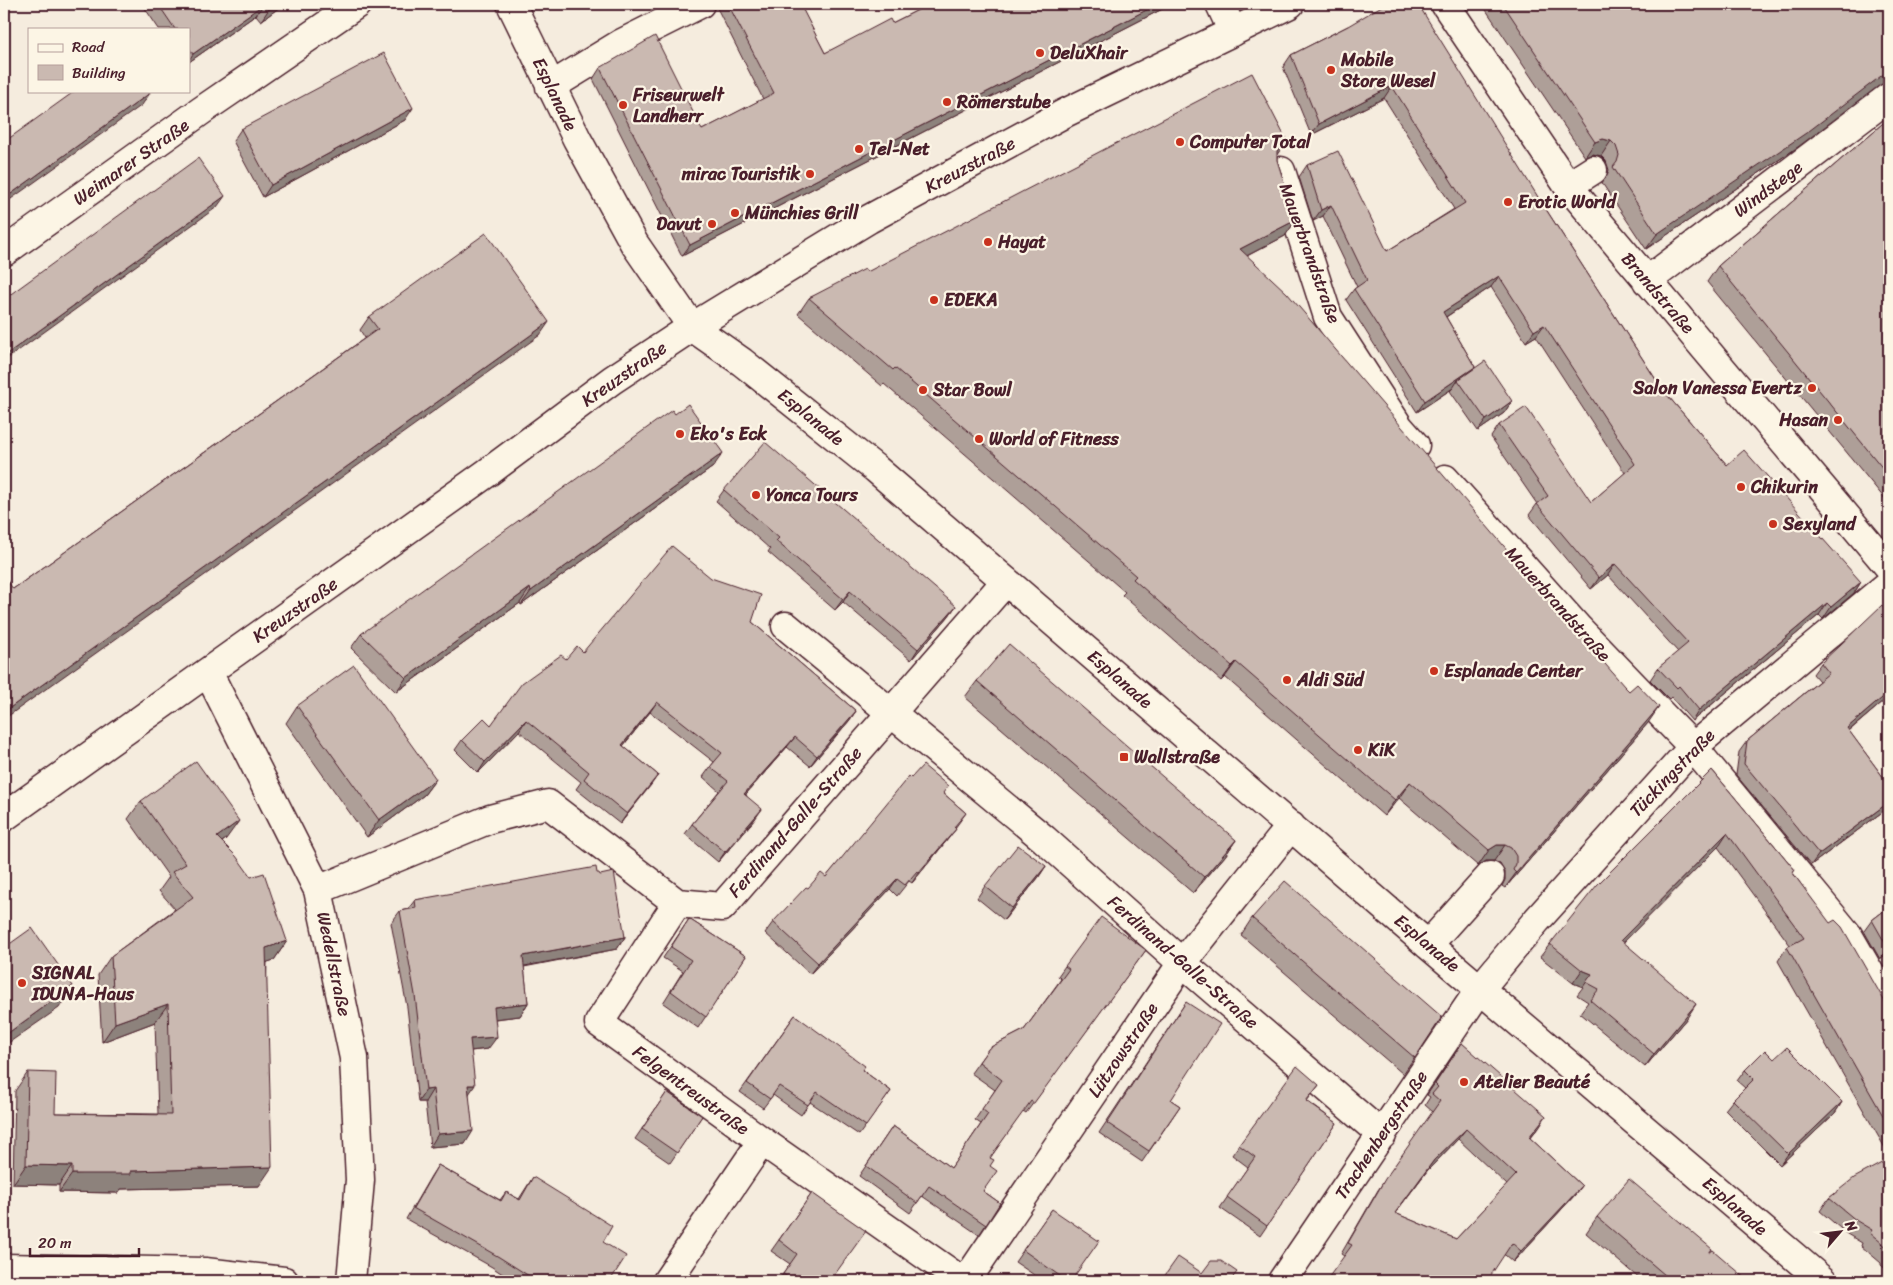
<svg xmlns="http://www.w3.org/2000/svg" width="1893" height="1285" viewBox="0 0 1893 1285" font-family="Sriracha,sans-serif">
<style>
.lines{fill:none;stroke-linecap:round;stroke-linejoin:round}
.minor-casing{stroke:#4a1f2b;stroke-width:31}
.major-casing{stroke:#4a1f2b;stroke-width:31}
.minor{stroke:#fcf5e5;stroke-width:28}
.major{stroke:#fcf5e5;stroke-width:28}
.wall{fill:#ae9f98;stroke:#4a1f2b;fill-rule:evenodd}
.shaded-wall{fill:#8d827c;stroke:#4a1f2b}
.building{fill:#cab9b1;stroke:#4a1f2b;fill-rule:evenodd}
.poi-dot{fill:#c8321e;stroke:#fcf5e5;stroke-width:2}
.labels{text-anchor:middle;stroke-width:4.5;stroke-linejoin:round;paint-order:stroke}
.poi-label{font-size:18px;font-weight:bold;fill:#4a1f2b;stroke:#fcf5e5;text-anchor:start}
.street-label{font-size:18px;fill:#4a1f2b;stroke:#fcf5e5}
</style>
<rect width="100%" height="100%" fill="#f5ecde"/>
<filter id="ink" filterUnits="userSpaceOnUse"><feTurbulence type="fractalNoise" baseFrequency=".02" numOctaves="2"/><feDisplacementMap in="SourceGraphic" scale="10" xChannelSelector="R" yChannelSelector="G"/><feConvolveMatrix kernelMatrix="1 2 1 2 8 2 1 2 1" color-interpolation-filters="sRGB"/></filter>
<g filter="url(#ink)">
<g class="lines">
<g class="minor-casing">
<path id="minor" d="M511 4 577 139 634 243 692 327 742 362 876 469 1428 945 1823 1281
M1220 4 1233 32
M1445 4 1568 186 1889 567
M550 87 622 43 700 4
M1281 171 1328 317 1399 427 1415 445
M1568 186 1593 170
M4 252 201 111 357 4
M1647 281 1889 97
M1445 479 1579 629 1693 747 1848 935 1889 1006
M786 626 1044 839 1182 963 1382 1135
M208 672 318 890 354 1058 360 1180 351 1281
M4 817 487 473 612 380 692 327 869 219 1065 113 1290 4
M318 890 490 819 548 804 677 903 722 907 1006 581
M1428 945 1490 876
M762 1141 962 1281
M667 1281 762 1141 599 1023 677 903
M966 1281 1182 963 1291 826
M1282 1281 1480 989 1537 920 1693 747 1889 584"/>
</g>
<g class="major-casing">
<path id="major" d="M4 1268 205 1272 284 1281"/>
</g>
<use href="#minor" class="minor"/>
<use href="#major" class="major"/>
</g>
<path class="wall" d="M142 4H284L261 21 256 15 189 62V29H159Z
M715 4H807L801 7 825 53 892 23 930 4H1172L682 256 593 79 600 68 702 130 763 99Z
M1482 4H1889V82H1888L1880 85 1798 147 1646 249 1602 183 1607 175 1609 170 1606 161 1601 156 1593 154 1585 157Z
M1348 26 1538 197 1662 389 1727 465 1861 582 1854 593 1823 619 1819 615 1692 721 1671 697 1669 699 1650 680 1658 668 1678 652 1608 575 1591 589 1529 515 1537 504 1491 437 1499 425 1591 502 1625 473 1536 336 1526 342 1491 287 1446 317 1475 367 1473 370 1512 401 1504 413 1478 431 1450 391 1453 388 1417 412 1346 300 1354 289 1357 287 1323 216 1313 221 1299 177 1307 165 1387 251 1454 209 1384 98 1311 135 1283 67 1291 55Z
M1889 118V504L1707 282 1718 266Z
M405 120 263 197 233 141 241 129Z
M1277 154V160L1296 220 1285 236 1247 256 1648 723 1505 888 1502 886 1505 880V872L1500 864 1494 861H1486L1478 866 1399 798 1384 816 1225 677 1221 681 1122 595 1125 592 884 384 882 386 798 314 809 298 867 272Z
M369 317 540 335 13 589 365 338 360 330Z
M713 467 521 605 520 603 396 692 351 648 361 634Z
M724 490 956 606 948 617 911 660 843 602 835 610 768 552 770 549 716 501Z
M1889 613V709L1884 701 1849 731 1889 785V807L1811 865 1736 775 1739 752 1747 741 1819 681 1813 674 1821 663Z
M752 622 856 711 849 721 810 766 787 747 746 794 755 819 718 862 685 834 692 824 719 791 703 777 714 762 650 712 623 746 658 775 620 824 576 789 581 782 519 731 478 773 455 750 462 740 491 725 566 659 583 652Z
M977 681 1236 840 1225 856 1193 893 965 697Z
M297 706 436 779 424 795 367 837 286 723Z
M1712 770 1795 870 1793 873 1889 1009V1155L1778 961 1787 947 1790 945 1718 847 1623 942 1687 1018 1645 1067 1580 1013 1588 1002 1577 995 1583 987 1573 983 1540 957 1550 944Z
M911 778 943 793 966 813 955 828 948 839 912 883 909 881 897 896 890 889 810 974 765 933 773 922 808 888 826 877Z
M141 801 226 839 222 842 287 941 274 960 267 962 259 1186 121 1189 118 1193 59 1192V1185L13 1184 15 1091 28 1072 55 1113 158 1114 155 1022 102 1042 98 975 111 956 175 909 159 891 169 877 128 819Z
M1046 866 1038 878 1004 920 977 898 985 886Z
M597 873 625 937 617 949 524 967 528 1003 520 1016 495 1019 488 1049 471 1051 469 1094 465 1144 430 1147 425 1102H418L407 1007 391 923 400 911 408 909 415 900Z
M1889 907V952L1880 959 1864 931 1872 920Z
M1252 918 1442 1017 1403 1074 1241 935Z
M689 919 746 956 698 1028 663 1003 683 971 663 958Z
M1146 950 1026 1113 1023 1111 990 1158V1166L983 1191 1000 1203 979 1235 922 1196 910 1213 859 1176 893 1126 951 1168 981 1124 975 1120 995 1090 971 1073 989 1048 1024 1030 1061 979 1058 976 1065 966Z
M1186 1002 1171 1100 1180 1106 1142 1162 1099 1133Z
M795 1015 862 1070 891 1091 859 1135 810 1102 801 1115 773 1095 763 1108 740 1092Z
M1462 1043 1539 1127 1530 1138 1582 1186 1574 1196 1513 1262 1505 1255 1344 1256 1341 1254 1378 1190 1433 1112 1425 1105 1430 1097 1427 1095ZM1458 1139 1507 1185 1456 1239 1395 1213 1427 1171Z
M1774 1059 1842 1102 1835 1113 1780 1165 1725 1110 1733 1100 1745 1088 1737 1081 1745 1070Z
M1319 1085 1307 1101 1337 1123 1260 1236 1220 1208 1248 1167 1232 1155 1239 1145Z
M667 1092 702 1116 670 1163 635 1139Z
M1889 1159V1272L1881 1265V1263L1861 1246 1862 1243 1847 1234 1820 1211 1829 1198Z
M438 1165 500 1200 506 1192 519 1199 533 1177 610 1281H513L492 1267 406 1219 431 1176Z
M812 1193 830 1281H778L790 1264 771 1251Z
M1052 1209 1071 1281H1043L1015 1262Z
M1597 1217 1712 1249 1710 1252 1749 1281H1642L1586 1233Z"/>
<path class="shaded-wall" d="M264 4 256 15 189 62V60L193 54Z
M277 4H284L261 21 269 9Z
M796 4H807L790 12Z
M1158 4H1172L682 256 690 245Z
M1889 70V82H1888L1880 85 1798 147 1646 249 1657 234Z
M1392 86 1384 98 1311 135 1319 124Z
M150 93 142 105 4 204V199Z
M413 108 405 120 263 197 271 185Z
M1603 139 1611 141 1601 156 1593 154 1585 157 1595 142Z
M1287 141 1276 156 1269 161 1280 145Z
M225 196 217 207 4 361V356Z
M1331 205 1323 216 1313 221 1321 210Z
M1296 220 1285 236 1229 265 1240 249Z
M1499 276 1491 287 1435 324 1443 312Z
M549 322 540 335 4 719V712Z
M1544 325 1536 336 1526 342 1534 331Z
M1475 367 1467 378 1458 380 1453 388 1417 412 1425 401Z
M1512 401 1504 413 1478 431 1486 420Z
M723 453 713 467 521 605 531 591Z
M1615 564 1608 575 1591 589 1599 578Z
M1861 582 1854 593 1823 619 1831 607Z
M530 588 520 603 396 692 406 678Z
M850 591 843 602 835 610 843 599Z
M1827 603 1819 615 1692 721 1699 710Z
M956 606 948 617 911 660 918 649Z
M1236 662 1225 677 1221 681 1232 666Z
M1889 692V693L1884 701 1839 739 1847 728Z
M657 702 650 712 615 756 622 745Z
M1659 707 1648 723 1505 888 1516 873Z
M856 711 849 721 810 766 817 756Z
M526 720 519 731 478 773 485 762Z
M795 737 787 747 737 804 744 794Z
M658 775 651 785 620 824 627 814Z
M436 779 424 795 367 837 379 820Z
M1410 782 1399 798 1384 816 1395 800Z
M1889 802V807L1811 865 1819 854Z
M762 809 755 819 718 862 725 852Z
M239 821 226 839 204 855 217 837Z
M956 829 948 839 912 883 919 872Z
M1727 833 1718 847 1612 954 1621 940Z
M1236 840 1225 856 1193 893 1204 877Z
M1497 845H1505L1494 861H1486L1478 866 1489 850Z
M1046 866 1038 878 1004 920 1012 908Z
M897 879 890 889 810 974 818 963Z
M625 937 617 949 514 968 523 956Z
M287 941 274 960 253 967 266 948Z
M1889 947V952L1880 959 1888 948Z
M1582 970 1592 974 1583 987 1573 983Z
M73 986 59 1008 4 1046V1036Z
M528 1003 520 1016 485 1020 494 1007Z
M168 1004 155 1022 102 1042 115 1023Z
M1696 1004 1687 1018 1645 1067 1654 1054Z
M497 1037 488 1049 461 1052 470 1039Z
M468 1085H475L467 1097Z
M433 1089 425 1102H418L426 1090Z
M1842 1102 1835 1113 1780 1165 1788 1154Z
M1546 1116 1539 1127 1521 1148 1529 1137Z
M1466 1129 1458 1139 1427 1171 1387 1224 1434 1160Z
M473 1131 465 1144 430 1147 438 1134Z
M26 1165 72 1166 59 1185 13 1184Z
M272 1167 259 1186 121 1189 118 1193 59 1192 72 1174 131 1171Z
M1582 1186 1574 1196 1513 1262 1521 1251Z"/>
<path class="building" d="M158 4H264L193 54 189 48V29H175Z
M264 4H277L269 9Z
M728 4H800L825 53 890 19 892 23 930 4H1158L690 245 600 68 655 36 702 130 774 93Z
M1385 4H1418L1538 197 1662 389 1727 465 1744 450 1861 582 1831 607 1827 603 1699 710 1679 686 1677 688 1658 668 1688 643 1615 564 1599 578 1537 504 1548 496 1499 425 1526 407 1591 502 1635 464 1544 325 1534 331 1499 276 1443 312 1475 367 1425 401 1354 289 1367 280 1331 205 1321 210 1307 165 1338 151 1387 251 1465 203 1392 86 1319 124 1291 55 1348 26Z
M1503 4H1889V70L1809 131 1657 234 1613 167 1617 162 1619 155 1616 146 1611 141 1603 139 1595 142Z
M384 53 413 108 271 185 241 129Z
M1252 73 1287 141 1280 145 1277 151V160L1296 220 1240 249 1287 293 1624 686 1629 691 1637 684 1659 707 1516 873 1513 870 1516 864V856L1511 848 1505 845H1497L1489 850 1410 782 1395 800 1236 662 1232 666 1133 579 1136 576 895 368 893 370 809 298 865 269 867 272Z
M75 91H149L150 93 4 199V142Z
M1889 118V476L1718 266Z
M198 158 225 196 4 356V299Z
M486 233 549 322 4 712V576L13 589 378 329 369 317Z
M1485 361 1512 401 1486 420 1458 380Z
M688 404 723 453 531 591 530 588 406 678 361 634 672 410 675 414Z
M765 442 956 606 918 649 850 591 843 599 776 541 779 538 724 490Z
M672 546 711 578 761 595 752 622 856 711 817 756 795 737 744 794 762 809 725 852 692 824 728 781 710 767 722 753 657 702 622 745 658 775 627 814 584 779 589 772 526 720 485 762 462 740 484 718 491 725 522 683 561 655 566 659 577 646 583 652Z
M1882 605 1889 613V692L1847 728 1889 785V802L1819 854 1744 764 1747 741 1829 673 1821 663Z
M1009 644 1236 840 1204 877 977 681Z
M354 665 436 779 379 820 297 706Z
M196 761 239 821 217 837 236 856 251 877 264 873 287 941 266 948 272 1167 131 1171V1174H72V1166L26 1165 28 1072 56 1073 55 1113 171 1115 168 1004 115 1023 111 956 193 897 172 872 186 864 141 801Z
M923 765 948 786 943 793 966 813 954 827 956 829 919 872 917 871 905 885 897 879 818 963 773 922 806 887 808 888 821 873 826 877 909 776 911 778Z
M1712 770 1795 870 1792 872 1830 923 1835 920 1842 927 1889 1009V1126L1787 947 1804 938 1727 833 1621 940 1696 1004 1654 1054 1590 1000 1599 989 1586 982 1592 974 1582 970 1550 944 1597 885Z
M1018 845 1046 866 1012 908 985 886Z
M596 867 597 873H599L600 875 614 872 625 937 523 956 528 1003 494 1007 497 1037 470 1039 475 1085H468L473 1131 438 1134 433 1089 426 1090 415 995 400 911 416 908 415 900Z
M1285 881 1442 1017 1415 1058 1252 918Z
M1889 907V947L1888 948 1872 920Z
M1101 917 1146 950 1034 1103 1031 1101 990 1158 994 1160 990 1166 997 1171 983 1191 1000 1203 986 1225 929 1186 917 1203 866 1166 893 1126 951 1168 988 1114 982 1109 1002 1080 979 1062 989 1048 1024 1030 1069 969 1065 966Z
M689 919 746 956 706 1017 671 991 691 960 671 947Z
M32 928 73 986 4 1036V948Z
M1186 1002 1220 1024 1171 1100 1180 1106 1149 1151 1107 1123Z
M795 1015 865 1066 862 1070 891 1091 866 1126 817 1092 808 1105 779 1086 770 1099 747 1083Z
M1462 1043 1546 1116 1529 1137 1582 1186 1521 1251 1512 1243 1487 1281H1326L1352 1245 1348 1243 1385 1179 1440 1101 1432 1094 1438 1087 1435 1084ZM1466 1129 1516 1175 1456 1239 1395 1213 1434 1160Z
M1787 1047 1842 1102 1788 1154 1733 1100 1754 1079 1745 1070 1765 1050 1774 1059Z
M1297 1066 1319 1085 1306 1101 1337 1123 1267 1226 1227 1197 1255 1157 1239 1145Z
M667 1092 702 1116 677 1153 642 1129Z
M1889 1159V1249L1870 1233 1872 1230 1857 1221 1829 1198 1854 1178Z
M438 1165 501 1201 506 1192 520 1200 533 1177 612 1226 603 1242 626 1256 610 1281H537L499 1257 413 1208Z
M1629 1179 1712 1249 1709 1253 1713 1250 1749 1281H1672L1597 1217Z
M812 1193 866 1231 830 1281H794L783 1274 797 1254 779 1240Z
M1052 1209 1099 1241 1071 1281H1067L1023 1250Z
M1178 1257 1202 1273 1211 1261H1221L1237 1272 1230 1281H1161Z"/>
</g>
<g class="poi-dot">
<circle cx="1040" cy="53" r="5"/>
<circle cx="1331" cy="70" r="5"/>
<circle cx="947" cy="102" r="5"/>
<circle cx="623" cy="105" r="5"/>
<circle cx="1180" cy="142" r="5"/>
<circle cx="859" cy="149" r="5"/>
<circle cx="810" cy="174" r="5"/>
<circle cx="1508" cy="202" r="5"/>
<circle cx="735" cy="213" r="5"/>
<circle cx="712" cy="224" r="5"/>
<circle cx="988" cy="242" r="5"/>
<circle cx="934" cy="300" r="5"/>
<circle cx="1812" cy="388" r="5"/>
<circle cx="923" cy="390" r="5"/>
<circle cx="1838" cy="420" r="5"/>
<circle cx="680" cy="434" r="5"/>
<circle cx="979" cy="439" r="5"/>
<circle cx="1741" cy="487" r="5"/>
<circle cx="756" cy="495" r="5"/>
<circle cx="1773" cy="524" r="5"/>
<circle cx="1434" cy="671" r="5"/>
<circle cx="1287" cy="680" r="5"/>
<circle cx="1358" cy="750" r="5"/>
<rect x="1119" y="752" width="10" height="10" rx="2.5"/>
<circle cx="22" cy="983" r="5"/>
<circle cx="1464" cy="1082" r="5"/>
</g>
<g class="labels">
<g class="poi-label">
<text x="1050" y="59">DeluXhair</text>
<text x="1341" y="66">Mobile<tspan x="1341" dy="21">Store Wesel</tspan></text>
<text x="633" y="101">Friseurwelt<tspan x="633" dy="21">Landherr</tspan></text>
<text x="957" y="108">Römerstube</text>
<text x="1190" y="148">Computer Total</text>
<text x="869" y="155">Tel-Net</text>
<text x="800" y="180" text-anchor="end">mirac Touristik</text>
<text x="1518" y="208">Erotic World</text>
<text x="745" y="219">Münchies Grill</text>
<text x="702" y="230" text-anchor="end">Davut</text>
<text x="998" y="248">Hayat</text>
<text x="944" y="306">EDEKA</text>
<text x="1802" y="394" text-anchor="end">Salon Vanessa Evertz</text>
<text x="933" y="396">Star Bowl</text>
<text x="1828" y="426" text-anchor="end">Hasan</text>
<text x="690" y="440">Eko's Eck</text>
<text x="989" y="445">World of Fitness</text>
<text x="1751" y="493">Chikurin</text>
<text x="766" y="501">Yonca Tours</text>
<text x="1783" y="530">Sexyland</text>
<text x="1444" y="677">Esplanade Center</text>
<text x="1297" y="686">Aldi Süd</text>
<text x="1368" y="756">KiK</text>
<text x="1134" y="763">Wallstraße</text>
<text x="32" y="979">SIGNAL<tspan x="32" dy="21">IDUNA-Haus</tspan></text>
<text x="1474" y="1088">Atelier Beauté</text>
</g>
<g class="street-label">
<text transform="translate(555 94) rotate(64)" y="6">Esplanade</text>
<text transform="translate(131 162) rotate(-35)" y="6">Weimarer Straße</text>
<text transform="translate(970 165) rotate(-28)" y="6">Kreuzstraße</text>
<text transform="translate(1768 189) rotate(-37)" y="6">Windstege</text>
<text transform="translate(1310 253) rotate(70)" y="6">Mauerbrandstraße</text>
<text transform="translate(1658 293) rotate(49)" y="6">Brandstraße</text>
<text transform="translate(624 374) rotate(-35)" y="6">Kreuzstraße</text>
<text transform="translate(811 417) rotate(39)" y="6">Esplanade</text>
<text transform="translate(1558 604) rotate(48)" y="6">Mauerbrandstraße</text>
<text transform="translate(295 610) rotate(-35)" y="6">Kreuzstraße</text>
<text transform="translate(1120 679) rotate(41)" y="6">Esplanade</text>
<text transform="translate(1672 773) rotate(-46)" y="6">Tückingstraße</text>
<text transform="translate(795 822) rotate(-49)" y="6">Ferdinand-Galle-Straße</text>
<text transform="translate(1427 943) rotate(40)" y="6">Esplanade</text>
<text transform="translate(1183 962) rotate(41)" y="6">Ferdinand-Galle-Straße</text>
<text transform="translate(334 964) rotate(78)" y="6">Wedellstraße</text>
<text transform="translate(1123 1050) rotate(-56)" y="6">Lützowstraße</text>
<text transform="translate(691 1090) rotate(36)" y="6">Felgentreustraße</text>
<text transform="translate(1381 1135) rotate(-56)" y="6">Trachenbergstraße</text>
<text transform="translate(1735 1206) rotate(41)" y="6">Esplanade</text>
</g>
</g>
<rect width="1893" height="1285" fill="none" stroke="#fcf5e5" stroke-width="20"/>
<rect x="10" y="10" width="1873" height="1265" fill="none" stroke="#4a1f2b" stroke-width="2" filter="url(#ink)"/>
<rect x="28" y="28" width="162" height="65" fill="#fcf5e5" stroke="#b59f9b"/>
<rect x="38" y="44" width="25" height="8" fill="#fcf5e5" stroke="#b59f9b"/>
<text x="72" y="52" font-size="15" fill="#4a1f2b">Road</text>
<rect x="38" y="65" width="25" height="15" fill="#cab9b1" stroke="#b59f9b"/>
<text x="72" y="78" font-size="15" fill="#4a1f2b">Building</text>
<g transform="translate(1840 1232) rotate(62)" stroke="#fcf5e5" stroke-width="4" paint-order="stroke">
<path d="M0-4L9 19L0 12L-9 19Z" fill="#4a1f2b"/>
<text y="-8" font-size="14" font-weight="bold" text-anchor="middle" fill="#4a1f2b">N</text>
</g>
<path d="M30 1248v8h109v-8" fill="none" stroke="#4a1f2b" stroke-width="2.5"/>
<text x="38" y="1248" font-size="15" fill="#4a1f2b" stroke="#fcf5e5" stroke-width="4" paint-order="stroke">20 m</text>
</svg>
